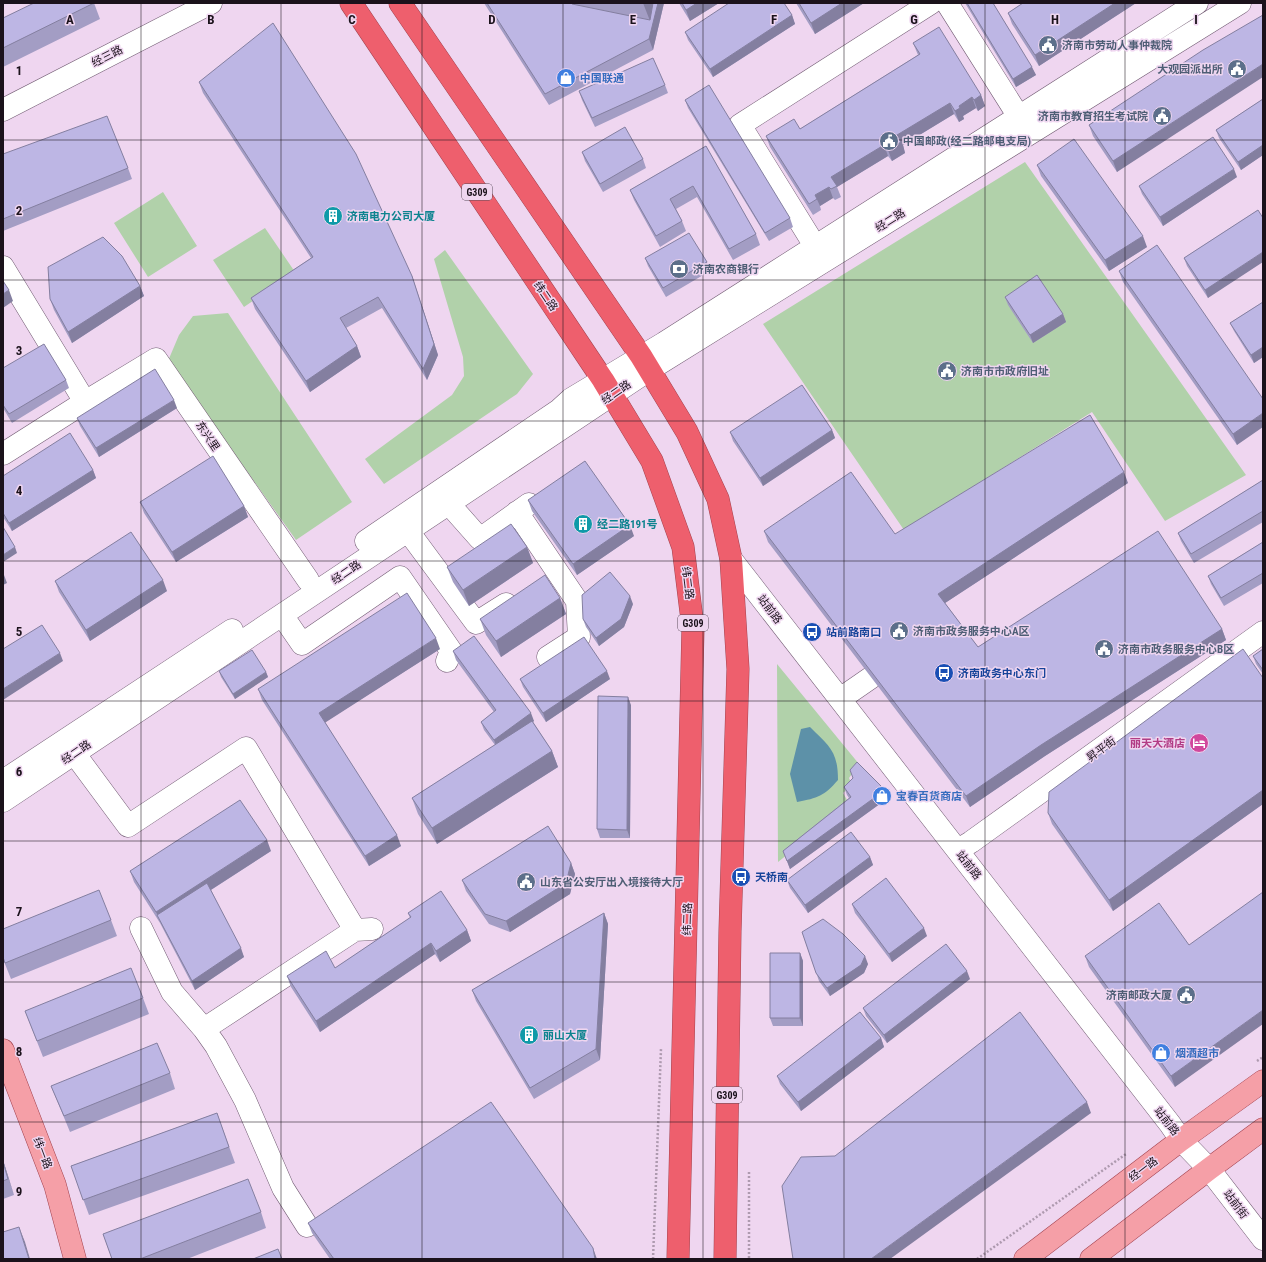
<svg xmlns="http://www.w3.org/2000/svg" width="1266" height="1262" viewBox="0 0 1266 1262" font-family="'Roboto Condensed','Noto Sans SC',sans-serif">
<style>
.green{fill:#b1d1aa}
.water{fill:#5d91a8}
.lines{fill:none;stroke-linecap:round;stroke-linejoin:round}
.minor-casing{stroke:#735d74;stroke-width:23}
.major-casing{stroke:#a44450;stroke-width:23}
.highway-casing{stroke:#a44450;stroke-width:23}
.path{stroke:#ae9aaf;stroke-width:2.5;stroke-dasharray:2 2;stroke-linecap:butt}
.minor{stroke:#fff;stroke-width:22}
.major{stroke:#f59fa7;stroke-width:22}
.highway{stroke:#ee5f6d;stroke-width:22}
.wall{fill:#a39dc4}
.shaded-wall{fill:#847fa0}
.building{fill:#bdb6e4;stroke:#847fa0}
.grid{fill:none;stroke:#1b121b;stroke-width:1;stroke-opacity:0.55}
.labels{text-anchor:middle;stroke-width:3;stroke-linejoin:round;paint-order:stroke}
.shield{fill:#efd6f0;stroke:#5b4d5b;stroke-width:1}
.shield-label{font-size:10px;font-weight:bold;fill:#1b121b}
.service-label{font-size:11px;font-weight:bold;fill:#4e5e75;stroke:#efd6f0;text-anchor:start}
.street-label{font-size:11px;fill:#1b121b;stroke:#efd6f0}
.shop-label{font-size:11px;font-weight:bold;fill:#366cbe;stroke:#efd6f0;text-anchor:start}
.culture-label{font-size:11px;font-weight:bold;fill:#0d838f;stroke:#efd6f0;text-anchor:start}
.transit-label{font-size:11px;font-weight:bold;fill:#164399;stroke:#efd6f0;text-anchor:start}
.hotel-label{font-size:11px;font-weight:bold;fill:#b23c85;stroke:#efd6f0;text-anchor:end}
.grid-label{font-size:13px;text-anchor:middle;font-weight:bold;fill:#1b121b;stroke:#efd6f0;stroke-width:3;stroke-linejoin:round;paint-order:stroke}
</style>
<rect width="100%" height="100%" fill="#efd6f0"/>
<path class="green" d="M1025 162 1246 475 1165 521 1092 412 904 530 763 324Z
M163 192 197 246 148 277 114 223Z
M265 228 295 272 244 307 213 260Z
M445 250 533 374 517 394 384 484 365 459 452 395 464 376 463 357 434 259Z
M228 313 352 502 296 540 168 361 179 335 193 316Z
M777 664 859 764 849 778 852 785 843 793 850 805 778 862Z"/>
<path class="water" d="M810 727C829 746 838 751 838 780 824 796 818 798 797 802L790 774 801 729Z"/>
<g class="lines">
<g class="minor-casing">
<path id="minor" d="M947 3 1019 117
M3 110 211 3
M815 246 740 125 931 3
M3 267 85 402
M3 454 85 402 156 359 308 580
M449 504 480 539 529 504
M517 512 577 601 579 637 548 657
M408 531 476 623 506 604
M366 541 559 410 571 399 664 343 1197 3
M731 559 1170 1124 1181 1140 1209 1169 1263 1239
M282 615 302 644 400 577 451 651 447 661
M840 699 895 661
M74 753 128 826 246 748 355 930 372 929
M3 781 232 630
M3 801 649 370 1240 3
M958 850 971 842 1263 632
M141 928 172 992 204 1029 355 930
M204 1029 216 1046 245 1100 283 1188 307 1226"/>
</g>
<g class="major-casing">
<path id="major" d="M3 1050 55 1185 75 1259
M1025 1259 1181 1140 1263 1081
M1091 1259 1209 1169 1263 1129"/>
</g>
<g class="highway-casing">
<path id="highway" d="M351 3 603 380 652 461 683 547 693 628 678 1259
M400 3 641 356 687 432 718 499 731 559 738 669 730 931 725 1259"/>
</g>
<path class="path" d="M1257 1061 1263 1057
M749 1172V1259
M653 1259 661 1049
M977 1259 1126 1154"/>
<use href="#minor" class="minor"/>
<use href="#major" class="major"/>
<use href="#highway" class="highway"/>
</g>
<path class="wall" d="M94 3 100 19 3 67V18Z
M484 3H664L653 50 549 105Z
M679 3H719L690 21Z
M796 3H864L815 34Z
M965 3H993L1036 75 1016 87Z
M1023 3H1136L1039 66 1012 24 1008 13Z
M792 15 795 24 713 77 688 40 685 32Z
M1263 15 1117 172 1093 136 1089 125Z
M913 43 981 95 985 106 978 111 976 108 963 116 964 119 959 122 954 114 903 145 905 153 892 161 888 156 837 187 841 197 835 200 833 198 820 206 821 210 813 215 770 147 766 136 800 129 918 55Z
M199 82 412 276 438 355 427 380 382 308 346 328 357 346 361 357 310 392 255 309 251 298 311 258 203 93Z
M665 85 668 93 595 127 582 100 579 91Z
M1263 99V155L1241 170 1219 138 1216 130Z
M685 100 790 218 793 227 769 241 688 108Z
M706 146 756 234 760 245 733 260 697 197 676 209 682 221 686 231 660 247 634 200 630 190Z
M582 152 643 159 646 168 603 192 585 161Z
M3 154 128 168 132 179 3 231Z
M1037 165 1147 247 1109 271 1041 176Z
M1237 177 1163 226 1142 194 1139 186Z
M1258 210 1208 298 1187 266 1184 258Z
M645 258 707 262 710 271 666 297 648 266Z
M1119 271 1263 399 1237 445 1123 282Z
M140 286 144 296 72 343 54 310 50 299Z
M1005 297 1063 314 1066 322 1033 343 1008 305Z
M1263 302V357L1254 363 1234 331 1230 323Z
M3 368 66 380 69 388 12 423 3 408Z
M177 408 99 457 80 426 77 418Z
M832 430 835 438 763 486 733 441 730 432Z
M93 470 96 478 12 531 3 517V476Z
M1263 480V522L1194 563 1181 541 1178 533Z
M1128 483 945 603 978 647 1222 629 1226 640 1045 756 970 807 768 542 764 531 895 534Z
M528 500 634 536 577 575 532 511Z
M140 502 244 506 248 517 176 562 144 513Z
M1263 542V583L1224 606 1211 584 1208 576Z
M527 547 533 563 469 606 453 582 447 567Z
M55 581 167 591 90 641 59 592Z
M560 598 566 614 501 657 486 635 480 619Z
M633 604 624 627 599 646 586 627 583 619Z
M440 649 325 722 401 846 369 866 262 700 258 689Z
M1263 649V674L1256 664 1253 656Z
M453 651 534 721 533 722 552 751 558 767 437 844 418 814 412 798 495 745 484 730 481 722 494 712 456 660Z
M219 671 266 672 268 677 235 699 221 677Z
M1263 678V804L1113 911 1052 824 1048 813Z
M520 679H610L546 722 523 687Z
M631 705 630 838H600L597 829Z
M850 770 885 790 888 798 790 869 783 851 849 798 847 795 844 787 853 778Z
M271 851 211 890 244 957 195 990 160 923 134 882 130 871Z
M870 857 873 865 808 913 790 888 787 880Z
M571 863 575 874 570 894 510 932 489 924 466 891 462 880Z
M852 904 927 936 892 962 855 913Z
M408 913 467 930 471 941 440 962 435 954 320 1032 291 987 287 976 335 968 410 918Z
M604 913 608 924 600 1060 534 1099 476 1001 472 990Z
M111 920 117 936 11 979 3 959V929Z
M802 932 868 964 864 973 830 996 819 981Z
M1189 945 1175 1087 1089 967 1085 956Z
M800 953 803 961V1026H773L770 1018Z
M970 979 887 1043 866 1016 863 1008Z
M143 998 149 1014 43 1057 25 1011Z
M881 1038 884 1047 801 1111 780 1084 777 1076Z
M170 1073 175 1089 70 1132 51 1086Z
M217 1113 235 1163 89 1215 71 1166Z
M3 1160 14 1195 3 1199Z
M261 1212 266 1228 187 1259H112L103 1234Z
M308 1223 597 1259H330L312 1233Z"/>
<path class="shaded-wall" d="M643 3H664L653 50 649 39 652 26Z
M697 3H719L690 21 686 10Z
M842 3H864L815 34 811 23Z
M1115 3H1136L1039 66 1035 55Z
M792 15 795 24 713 77 710 69Z
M1263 64V77L1117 172 1113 161Z
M1032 67 1036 75 1016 87 1013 79Z
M981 95 985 106 978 111 974 100Z
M972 97 976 108 963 116 964 119 959 122 955 111 959 106Z
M950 103 954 114 903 145 905 153 892 161 888 150 897 135Z
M884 145 888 156 837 187 831 177Z
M1263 145V155L1241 170 1238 162Z
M1234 169 1237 177 1163 226 1160 217Z
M829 187 833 198 820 206 815 195Z
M1143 236 1147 247 1109 271 1105 260Z
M1263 252V262L1208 298 1205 290Z
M412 276 438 355 427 380 423 369Z
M140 286 144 296 72 343 68 332Z
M9 290 13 301 3 308V294Z
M1063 314 1066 322 1033 343 1030 335Z
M357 346 361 357 310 392 306 381Z
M1263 347V357L1254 363 1251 355Z
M174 400 177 408 99 457 96 448Z
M1263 413V427L1237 445 1233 434Z
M832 430 835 438 763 486 760 478Z
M93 470 96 478 12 531 9 523Z
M1124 472 1128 483 942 605 938 594Z
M244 506 248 517 176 562 172 552Z
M630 525 634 536 577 575 573 564Z
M15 547 17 553 3 562V555Z
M527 547 533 563 469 606 463 590Z
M3 575H4L7 583 3 585Z
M163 580 167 591 90 641 86 630Z
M630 596 633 604 624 627 599 646 596 638Z
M560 598 566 614 501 657 496 641Z
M1222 629 1226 640 1045 756 970 807 966 796 1041 745Z
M436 638 440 649 323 724 319 713Z
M60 653 63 661 3 700V689Z
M607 671 610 679 546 722 543 713Z
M266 672 268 677 235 699 233 694Z
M628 697 631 705 630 838 627 830Z
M531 713 534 721 497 748 494 740Z
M552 751 558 767 437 844 432 828Z
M885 790 888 798 790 869 787 861Z
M1263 790V804L1113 911 1109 900Z
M397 835 401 846 369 866 365 856Z
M267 840 271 851 161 922 156 912Z
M870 857 873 865 808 913 805 905Z
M571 863 575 874 570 894 510 932 506 921Z
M604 913 608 924 600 1060 596 1049Z
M924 928 927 936 892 962 889 954Z
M467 930 471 941 440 962 436 951Z
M431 943 435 954 320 1032 316 1021Z
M241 948 244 957 195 990 192 981Z
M800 953 803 961V1026L800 1018Z
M865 956 868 964 864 973 830 996 827 988Z
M967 971 970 979 887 1043 884 1035Z
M1263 1010V1024L1175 1087 1171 1076Z
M881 1038 884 1047 801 1111 798 1102Z
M1087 1102 1091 1113 890 1259H871Z
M3 1160 14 1195 3 1162Z
M19 1227 25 1242 30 1259H29Z
M593 1248 597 1259H595Z"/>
<path class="building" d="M34 3H94L3 48V18Z
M487 3H572V4L650 20 653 3H658L649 39 545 94Z
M682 3H697L686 10Z
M729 3H784L792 15 710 69 685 32Z
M799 3H842L811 23Z
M967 3H993L1032 67 1013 79Z
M1023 3H1115L1035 55 1008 13Z
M1263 15V64L1113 161 1089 125 1203 50Z
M273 23 356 154 412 276 434 344 423 369 378 297 340 318 357 346 306 381 251 298 313 257 199 82Z
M939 27 981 95 974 100 972 97 959 106 960 108 955 111 950 103 897 135 901 142 888 150 884 145 831 177 837 186 831 189 829 187 815 195 817 199 809 204 766 136 794 119 800 129 920 54 913 43Z
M653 58 665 85 592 118 579 91Z
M709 85 790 218 765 233 685 100Z
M1263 99V145L1238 162 1216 130Z
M107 116 128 168 3 219V154Z
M625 127 643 159 600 184 582 152Z
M1213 137 1234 169 1160 217 1139 186Z
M1074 139 1143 236 1105 260 1037 165Z
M706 146 756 234 729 249 693 186 670 199 682 221 656 236 630 190Z
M1258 210 1263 218V252L1205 290 1184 258Z
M689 233 707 262 663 288 645 258Z
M103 237 122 256 140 286 68 332 50 299 48 267Z
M1157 245 1263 399V413L1233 434 1119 271Z
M1037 275 1063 314 1030 335 1005 297Z
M3 281 9 290 3 294Z
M1263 302V347L1251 355 1230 323Z
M44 344 66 380 9 414 3 405V368Z
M155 369 174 400 96 448 77 418Z
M802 385 832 430 760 478 730 432Z
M1090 415 1124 472 938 594 978 647 1158 531 1222 629 1041 745 966 796 764 531 851 472 895 534Z
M70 433 93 470 9 523 3 513V476Z
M213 456 244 506 172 552 140 502Z
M585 461 630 525 573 564 528 500Z
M1263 480V511L1191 554 1178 533Z
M511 524 527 547 463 590 447 567Z
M3 527 15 547 3 555Z
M131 532 163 580 86 630 55 581Z
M1263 542V573L1221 598 1208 576Z
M610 572 630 596 621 619 596 638 583 619 582 595Z
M545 575 560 598 496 641 480 619Z
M407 593 436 638 319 713 397 835 365 856 258 689Z
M42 625 60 653 3 689V649Z
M474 636 531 713 494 740 481 722 496 710 453 651Z
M584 637 607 671 543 713 520 679Z
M1243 649 1263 678V790L1109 900 1048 813 1049 792Z
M1263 649V670L1253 656Z
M252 650 266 672 233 694 219 671Z
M598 696 628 697 627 830 597 829Z
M532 721 552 751 432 828 412 798Z
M857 762 885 790 787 861 783 851 851 797 844 787 853 778 850 770Z
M240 800 267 840 156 912 130 871Z
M548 826 571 863 566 883 506 921 485 914 462 880Z
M851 832 870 857 805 905 787 880Z
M886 878 924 928 889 954 852 904Z
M207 883 241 948 192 981 157 915Z
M99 890 111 920 5 963 3 957V929Z
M441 891 467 930 436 951 431 943 316 1021 287 976 326 951 335 968 411 917 408 913Z
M1263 892V1010L1171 1076 1085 956 1159 903 1189 945Z
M604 913 596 1049 530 1088 472 990Z
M823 919 843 934 865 956 861 965 827 988 816 973 802 932Z
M946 944 967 971 884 1035 863 1008Z
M770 953H800V1018H770Z
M131 968 143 998 37 1041 25 1011Z
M860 1012 881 1038 798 1102 777 1076Z
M1020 1012 1087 1102 871 1259H793L782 1186 801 1157 835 1156Z
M157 1043 170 1073 64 1116 51 1086Z
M491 1102 593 1248 595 1259H334L308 1223Z
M217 1113 229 1147 83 1200 71 1166Z
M3 1162 8 1179 3 1181Z
M248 1179 261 1212 140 1259H112L103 1234Z
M19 1227 29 1259H3V1232Z
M278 1249 282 1259H253Z"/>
<path class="grid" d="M141 3V1259M281 3V1259M422 3V1259M563 3V1259M703 3V1259M844 3V1259M985 3V1259M1125 3V1259M3 140H1263M3 280H1263M3 421H1263M3 561H1263M3 701H1263M3 841H1263M3 982H1263M3 1122H1263"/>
<defs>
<g id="civic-disc" transform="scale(1)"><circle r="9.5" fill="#5c6f8a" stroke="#efd6f0"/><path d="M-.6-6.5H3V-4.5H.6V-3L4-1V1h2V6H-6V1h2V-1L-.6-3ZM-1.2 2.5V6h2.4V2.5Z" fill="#fff"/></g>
<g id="shop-disc" transform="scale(1)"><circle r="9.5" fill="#3f7fe0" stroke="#efd6f0"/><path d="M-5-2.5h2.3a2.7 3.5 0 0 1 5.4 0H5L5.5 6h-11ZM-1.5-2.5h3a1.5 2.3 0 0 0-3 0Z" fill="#fff"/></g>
<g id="building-disc" transform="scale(1)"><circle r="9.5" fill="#0f9aa8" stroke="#efd6f0"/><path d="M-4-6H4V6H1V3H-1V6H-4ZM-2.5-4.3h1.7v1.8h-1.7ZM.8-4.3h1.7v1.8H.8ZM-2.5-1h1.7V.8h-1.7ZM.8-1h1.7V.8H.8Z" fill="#fff"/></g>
<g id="bank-disc" transform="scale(1)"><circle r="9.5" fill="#5c6f8a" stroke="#efd6f0"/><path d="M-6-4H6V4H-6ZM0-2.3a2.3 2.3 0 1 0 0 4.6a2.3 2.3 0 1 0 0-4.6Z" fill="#fff"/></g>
<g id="bus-disc" transform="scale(1)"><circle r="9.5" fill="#1a4fb4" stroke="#efd6f0"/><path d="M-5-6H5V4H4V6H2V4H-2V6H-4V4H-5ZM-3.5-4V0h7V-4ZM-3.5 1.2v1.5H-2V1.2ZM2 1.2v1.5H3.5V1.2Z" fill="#fff"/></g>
<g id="hotel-disc" transform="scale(1)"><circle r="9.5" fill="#d1479c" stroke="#efd6f0"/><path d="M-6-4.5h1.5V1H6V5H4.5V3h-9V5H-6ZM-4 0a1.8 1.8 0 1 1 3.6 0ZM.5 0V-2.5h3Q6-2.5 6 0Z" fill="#fff"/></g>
</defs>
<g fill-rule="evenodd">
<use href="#civic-disc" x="1048" y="45"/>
<use href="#civic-disc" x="1237" y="69"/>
<use href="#shop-disc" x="566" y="78"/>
<use href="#civic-disc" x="1162" y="116"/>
<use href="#civic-disc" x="889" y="141"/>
<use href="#building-disc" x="333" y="216"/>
<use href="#bank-disc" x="679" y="269"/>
<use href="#civic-disc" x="947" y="371"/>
<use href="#building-disc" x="583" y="524"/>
<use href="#civic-disc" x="899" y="631"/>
<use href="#bus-disc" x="812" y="632"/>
<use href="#civic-disc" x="1104" y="649"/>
<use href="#bus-disc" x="944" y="673"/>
<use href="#hotel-disc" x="1199" y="743"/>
<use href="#shop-disc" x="882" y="796"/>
<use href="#bus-disc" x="741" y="877"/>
<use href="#civic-disc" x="526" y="882"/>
<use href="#civic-disc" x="1186" y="995"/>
<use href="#building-disc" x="529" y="1035"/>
<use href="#shop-disc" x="1161" y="1053"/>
</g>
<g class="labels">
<g class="shield">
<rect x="462" y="184" width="30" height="16" rx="3"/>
<rect x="678" y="615" width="30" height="16" rx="3"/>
<rect x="712" y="1087" width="30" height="16" rx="3"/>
</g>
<g class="shield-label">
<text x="477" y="196">G309</text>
<text x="693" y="627">G309</text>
<text x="727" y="1099">G309</text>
</g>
<g class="service-label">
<text x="1062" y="49">济南市劳动人事仲裁院</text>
<text x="1223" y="73" text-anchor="end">大观园派出所</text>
<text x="1148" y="120" text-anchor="end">济南市教育招生考试院</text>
<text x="903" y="145">中国邮政(经二路邮电支局)</text>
<text x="693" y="273">济南农商银行</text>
<text x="961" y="375">济南市市政府旧址</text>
<text x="913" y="635">济南市政务服务中心A区</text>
<text x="1118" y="653">济南市政务服务中心B区</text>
<text x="540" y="886">山东省公安厅出入境接待大厅</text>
<text x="1172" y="999" text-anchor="end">济南邮政大厦</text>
</g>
<g class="street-label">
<text transform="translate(107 56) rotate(-27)" y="4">经三路</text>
<text transform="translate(890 220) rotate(-32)" y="4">经二路</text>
<text transform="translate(546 296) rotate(56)" y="4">纬二路</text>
<text transform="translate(616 392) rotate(-34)" y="4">经二路</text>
<text transform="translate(208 436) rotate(56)" y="4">东兴里</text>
<text transform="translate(346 572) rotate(-34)" y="4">经二路</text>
<text transform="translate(688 583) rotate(83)" y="4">纬二路</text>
<text transform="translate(770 609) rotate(53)" y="4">站前路</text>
<text transform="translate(1101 749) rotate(-36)" y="4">昇平街</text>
<text transform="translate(76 752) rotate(-34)" y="4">经二路</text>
<text transform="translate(969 865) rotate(52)" y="4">站前路</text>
<text transform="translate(687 919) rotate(-88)" y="4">纬二路</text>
<text transform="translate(1167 1121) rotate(52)" y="4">站前路</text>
<text transform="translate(43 1153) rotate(69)" y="4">纬一路</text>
<text transform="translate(1143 1169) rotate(-37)" y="4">经一路</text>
<text transform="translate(1236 1204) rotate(53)" y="4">站前街</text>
</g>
<g class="shop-label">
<text x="580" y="82">中国联通</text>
<text x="896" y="800">宝春百货商店</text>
<text x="1175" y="1057">烟酒超市</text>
</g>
<g class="culture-label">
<text x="347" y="220">济南电力公司大厦</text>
<text x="597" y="528">经二路191号</text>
<text x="543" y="1039">丽山大厦</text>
</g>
<g class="transit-label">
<text x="826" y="636">站前路南口</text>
<text x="958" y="677">济南政务中心东门</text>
<text x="755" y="881">天桥南</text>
</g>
<g class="hotel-label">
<text x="1185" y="747">丽天大酒店</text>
</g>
</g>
<g class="grid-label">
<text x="70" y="24">A</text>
<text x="211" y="24">B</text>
<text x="352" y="24">C</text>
<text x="492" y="24">D</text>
<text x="633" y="24">E</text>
<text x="774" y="24">F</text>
<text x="914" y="24">G</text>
<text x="1055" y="24">H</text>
<text x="1196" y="24">I</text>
<text x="19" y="75">1</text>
<text x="19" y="215">2</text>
<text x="19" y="355">3</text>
<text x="19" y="495">4</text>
<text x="19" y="636">5</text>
<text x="19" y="776">6</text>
<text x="19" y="916">7</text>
<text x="19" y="1056">8</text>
<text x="19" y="1196">9</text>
</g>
<rect width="1266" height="1262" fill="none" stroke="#1b121b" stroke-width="8"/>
</svg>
